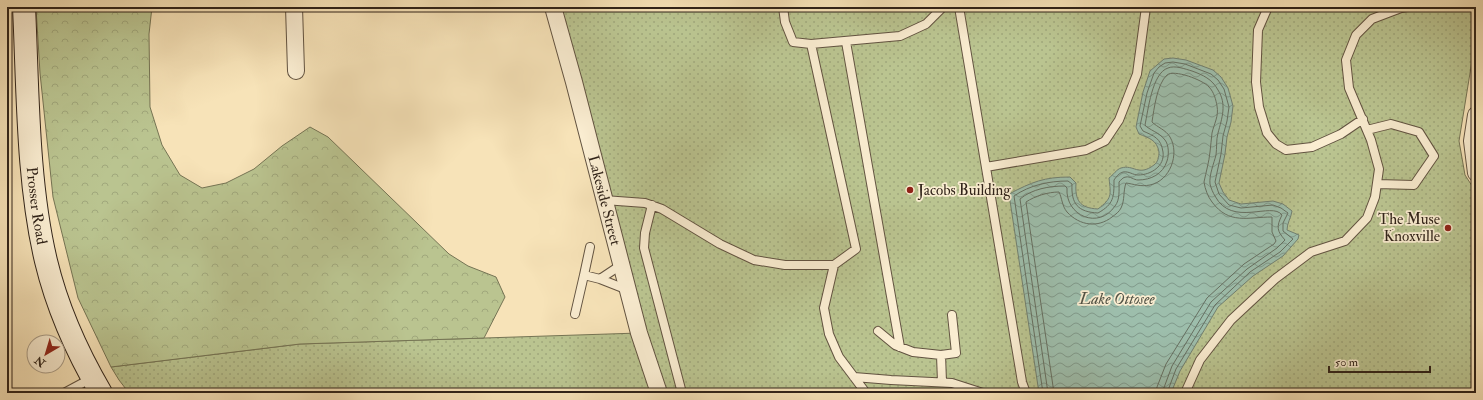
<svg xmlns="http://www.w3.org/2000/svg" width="1483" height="400" viewBox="0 0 1483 400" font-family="'IM FELL Double Pica',serif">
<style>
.grass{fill:url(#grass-dots);stroke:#757454}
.forest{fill:url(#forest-crowns);stroke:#757454}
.water{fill:url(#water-waves);stroke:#718071}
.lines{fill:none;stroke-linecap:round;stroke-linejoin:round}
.shore{stroke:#667062;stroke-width:1}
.lane-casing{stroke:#625341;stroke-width:10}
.street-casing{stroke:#625341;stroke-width:18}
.secondary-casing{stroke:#302319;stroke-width:24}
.lane{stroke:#faedd1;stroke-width:8}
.street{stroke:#faedd1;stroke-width:16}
.secondary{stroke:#faedd1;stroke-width:22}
.poi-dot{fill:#8f2418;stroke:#faedd1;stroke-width:1.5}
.labels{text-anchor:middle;stroke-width:3.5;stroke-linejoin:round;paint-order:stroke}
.poi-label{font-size:15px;fill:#302319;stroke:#faedd1;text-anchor:start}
.street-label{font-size:15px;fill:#302319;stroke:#faedd1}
.water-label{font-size:16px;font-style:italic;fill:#515245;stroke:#faedd1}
</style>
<defs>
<pattern id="grass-dots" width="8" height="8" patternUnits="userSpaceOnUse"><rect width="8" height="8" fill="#bac490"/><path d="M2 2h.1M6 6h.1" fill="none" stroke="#a0a87c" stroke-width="1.8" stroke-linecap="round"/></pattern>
<pattern id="forest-crowns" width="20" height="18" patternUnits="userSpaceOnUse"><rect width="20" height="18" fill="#bac490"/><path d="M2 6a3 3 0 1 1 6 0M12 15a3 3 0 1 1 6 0" fill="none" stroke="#a0a87c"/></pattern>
<pattern id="water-waves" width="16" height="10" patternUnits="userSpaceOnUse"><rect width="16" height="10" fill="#9dbeac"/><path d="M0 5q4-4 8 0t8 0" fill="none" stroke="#809a8b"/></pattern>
</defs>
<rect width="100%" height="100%" fill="#f7e3b8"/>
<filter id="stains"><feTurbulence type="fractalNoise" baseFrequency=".005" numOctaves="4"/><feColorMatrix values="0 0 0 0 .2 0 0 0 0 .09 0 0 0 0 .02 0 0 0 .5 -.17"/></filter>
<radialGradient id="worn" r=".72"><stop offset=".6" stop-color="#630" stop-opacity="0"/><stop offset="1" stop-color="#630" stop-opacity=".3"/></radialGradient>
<path class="grass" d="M553 7H1476V36L1459 141 1465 175 1476 192V393H129L119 380 111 367 300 344 639 333Z"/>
<path class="forest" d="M36 7H152L149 34 150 107 162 145 180 175 202 188 226 183 254 169 282 146 310 127 328 137 449 254 468 266 496 277 505 297 484 338 300 344 111 367 78 298 53 197 40 73Z"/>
<path class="water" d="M1173 58 1186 60 1213 70 1221 77 1228 88 1233 106 1231 122 1227 137 1225 154 1219 183 1223 192 1229 200 1241 204 1273 201 1283 204 1292 211C1291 218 1287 223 1287 230L1299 235 1298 239 1283 256 1253 276 1218 307 1180 371 1171 393H1039L1009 194C1032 182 1044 177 1070 177L1076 183C1075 200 1079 208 1098 209 1112 198 1111 196 1109 178 1113 175 1117 169 1121 168 1134 164 1138 177 1154 165 1158 162 1159 157 1159 152 1157 140 1149 138 1139 134L1136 127 1143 92 1150 71 1164 59Z"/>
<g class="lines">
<path class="shore" d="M1043 393 1014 196C1030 185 1049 181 1068 181L1072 184C1071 204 1078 212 1098 213 1114 204 1114 197 1114 180 1116 177 1119 173 1123 172 1129 171 1133 175 1138 175 1151 175 1165 166 1163 152 1161 138 1154 136 1143 131L1140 126 1147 93 1154 73 1159 67 1165 63 1173 62 1185 64 1211 74 1218 80 1224 89 1229 107 1227 121 1223 136 1221 154 1215 182 1219 194 1229 205 1241 208 1273 205 1281 208 1288 213 1283 223V231L1293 239 1280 252 1250 272 1215 305 1176 369 1167 393
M1048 393 1020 199C1032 189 1049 186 1065 186L1067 188C1065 216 1099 230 1115 206 1120 200 1119 190 1119 182 1121 180 1123 177 1126 177 1130 176 1134 180 1138 180 1151 180 1163 174 1167 161 1169 155 1169 145 1165 140 1159 132 1149 130 1145 125 1148 111 1152 73 1168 68 1175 65 1185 69 1192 71 1203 75 1212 79 1218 90 1227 104 1222 118 1218 133 1216 140 1217 148 1216 155 1214 163 1209 175 1210 184 1211 188 1213 193 1215 196 1232 228 1272 201 1282 215 1276 227 1277 231 1285 240L1277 248 1247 269 1211 302 1172 366 1162 393
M1054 393 1026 202C1035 196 1048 192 1059 192 1062 198 1062 206 1067 212 1080 226 1098 228 1112 217 1116 214 1119 212 1121 208 1125 200 1123 191 1126 183 1134 184 1140 187 1150 185 1170 181 1180 154 1170 137 1166 130 1157 127 1152 122 1154 109 1157 84 1167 75 1174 69 1203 80 1209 87 1214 92 1216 100 1217 106 1219 116 1214 124 1212 133 1211 139 1211 146 1210 152 1209 162 1206 172 1204 182 1205 189 1208 197 1212 202 1229 225 1248 217 1272 217V232L1276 241 1274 244 1244 264 1207 298 1166 364 1157 387 1156 393"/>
<g class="lane-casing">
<path id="lane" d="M783 7 785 22 793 42 811 44
M959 7 1022 382 1026 393
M1268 7 1258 30 1256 82 1259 107 1267 133 1276 144 1286 150 1312 147 1341 134 1363 119
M846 42 900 347
M1367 130 1391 124 1419 132 1434 156 1414 185 1377 184
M986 167 1086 150 1105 141 1119 120 1137 74 1146 7
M604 200 645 203 662 209 720 244 754 260 785 265H834L856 249 811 44 900 36 926 24 943 7
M652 205 645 233 644 248 682 393
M834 265 824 308 829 334 839 357 866 393
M584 275 590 247
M600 279 621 265
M575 314 584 275 600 279 628 290
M878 331 895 345 913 352 941 355 942 382
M941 355 956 353 952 315
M854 377 891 380 952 383 983 393
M64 393 92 378
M1185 393 1200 360 1231 320 1275 279 1311 252 1345 241 1367 218 1375 197 1379 169 1371 140 1349 88 1346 60 1356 35 1372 19 1401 8 1407 7"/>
</g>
<g class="street-casing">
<g id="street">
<path d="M294 7 296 71"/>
<path id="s1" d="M553 7 574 82 639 333 659 393"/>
<path d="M1476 115 1472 141 1476 173"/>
</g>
</g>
<g class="secondary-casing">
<g id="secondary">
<path id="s2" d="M24 7C28 90 27 181 46 261 57 307 77 352 101 393"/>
</g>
</g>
<use href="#lane" class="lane"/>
<use href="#street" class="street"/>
<use href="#secondary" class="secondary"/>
</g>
<g class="poi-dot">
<circle cx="910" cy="190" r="4"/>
<circle cx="1448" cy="228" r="4"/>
</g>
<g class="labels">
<g class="poi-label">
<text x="918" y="195">Jacobs Building</text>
<text x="1440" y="224" text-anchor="end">The Muse<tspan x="1440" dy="17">Knoxville</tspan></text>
</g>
<g class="street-label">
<text dy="5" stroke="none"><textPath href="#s1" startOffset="200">Lakeside Street</textPath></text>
<text dy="5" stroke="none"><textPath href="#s2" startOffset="199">Prosser Road</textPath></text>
</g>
<g class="water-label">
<text x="1117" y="304">Lake Ottosee</text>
</g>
</g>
<rect width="1483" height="400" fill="none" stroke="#f7e3b8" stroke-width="24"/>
<rect x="8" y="8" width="1467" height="384" fill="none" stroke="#302319" stroke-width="2"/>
<rect x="12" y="12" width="1459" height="376" fill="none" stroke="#302319"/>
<g transform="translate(46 354) rotate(218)"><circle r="19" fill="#faedd1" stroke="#a99c87"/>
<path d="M0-3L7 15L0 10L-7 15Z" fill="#8f2418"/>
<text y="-6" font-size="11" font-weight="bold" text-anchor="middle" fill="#302319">N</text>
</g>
<path d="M1329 366v6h101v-6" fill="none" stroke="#302319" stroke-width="2"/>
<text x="1335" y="366" font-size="12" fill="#302319" stroke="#faedd1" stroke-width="3" paint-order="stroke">50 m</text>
<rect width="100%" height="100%" filter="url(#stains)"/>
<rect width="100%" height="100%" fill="url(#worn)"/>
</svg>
